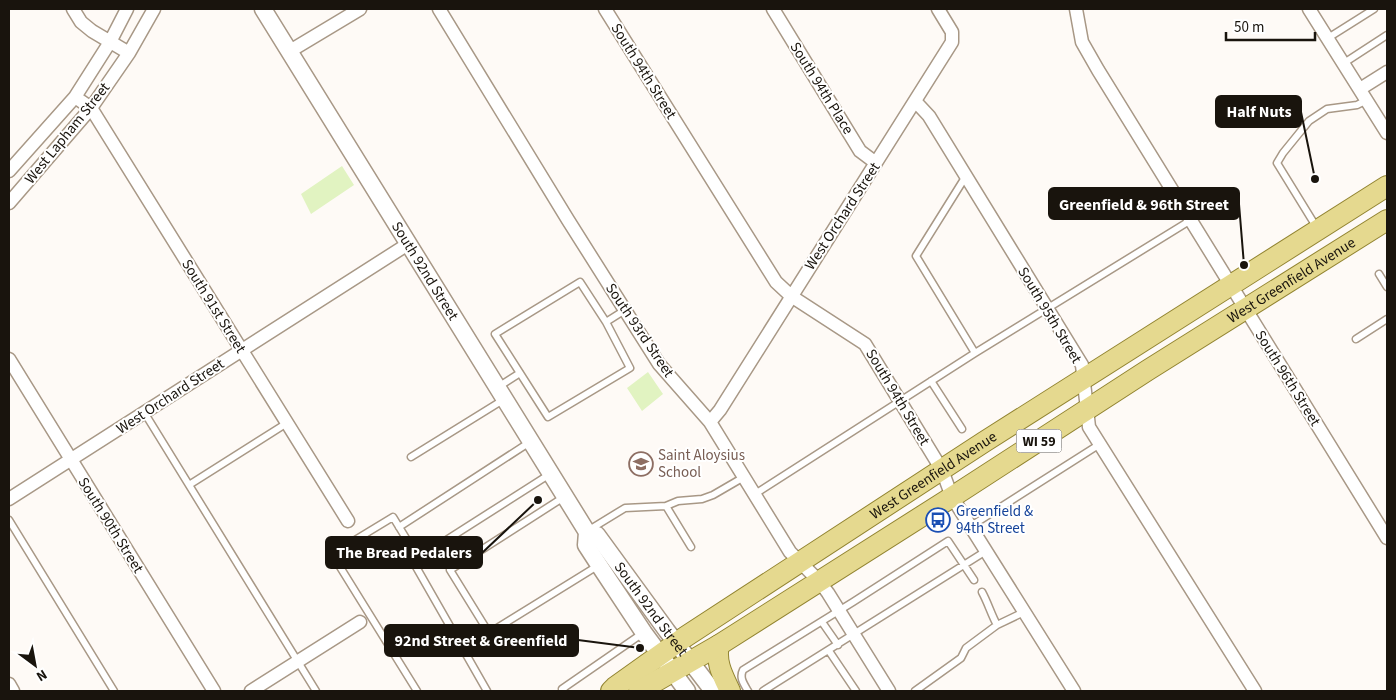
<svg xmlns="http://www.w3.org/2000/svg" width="1396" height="700" viewBox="0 0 1396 700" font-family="'Source Sans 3',sans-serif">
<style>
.green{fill:#e1f3c1}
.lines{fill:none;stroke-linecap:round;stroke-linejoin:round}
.service-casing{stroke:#a89886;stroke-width:9}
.minor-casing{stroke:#a89886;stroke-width:15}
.tertiary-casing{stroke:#a89886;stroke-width:19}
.primary-casing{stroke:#928431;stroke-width:22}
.service{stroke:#fff;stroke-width:6}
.minor{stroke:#fff;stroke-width:12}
.tertiary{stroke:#fff;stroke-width:16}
.primary{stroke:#e5d98f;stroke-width:20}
.labels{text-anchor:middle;stroke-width:4;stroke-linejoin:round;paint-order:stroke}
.shield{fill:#fff;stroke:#5e5a56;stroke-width:1}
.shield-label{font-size:14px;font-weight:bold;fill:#19140d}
.street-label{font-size:15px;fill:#19140d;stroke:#fff}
.education-label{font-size:15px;fill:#785e54;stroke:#fff;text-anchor:start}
.transit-label{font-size:15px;fill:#164399;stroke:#fff;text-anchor:start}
.leader{fill:none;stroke:#19140d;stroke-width:2}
.callout-dot{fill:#19140d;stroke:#fff;stroke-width:2}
.callout{fill:#19140d;stroke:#19140d;stroke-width:2}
.callout-label{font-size:16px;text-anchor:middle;font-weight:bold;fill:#fff}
</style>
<rect width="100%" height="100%" fill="#fefaf6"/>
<path class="green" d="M342 166 354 185 311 214 301 194Z
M648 372 663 394 642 411 627 388Z"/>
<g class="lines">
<g class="service-casing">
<path id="service" d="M1328 38 1374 9
M1344 63 1387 35
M966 176 916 256 975 353
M1317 228 1277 163 1283 153 1309 121 1327 109 1357 105 1367 100
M1379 274 1387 287
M606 322 630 368 548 417 495 334 580 282 606 322 625 310
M1356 339 1387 319
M931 381 962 429
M498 387 520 373
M144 412 316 691
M411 457 503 400
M189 485 287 423
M755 494 975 353 1191 220
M564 497 450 570 489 633 599 565
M666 506 678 501 702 499 713 495 744 477
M9 520 114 691
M971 526 1100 444
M399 527 530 442
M589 530 625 508 666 506 691 547
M437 546 550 474
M982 592C988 603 991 614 997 625
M822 622 838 645
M829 651 856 691
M417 691 332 554 393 517 415 553V565L487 691
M564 691 562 689 643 633
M748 691C744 684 739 678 743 670L853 602 948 541 974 580
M763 691 986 551
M915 691 961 658 966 648 997 625 1024 612"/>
</g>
<g class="minor-casing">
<path id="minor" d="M73 9 81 22 92 31 129 53
M439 9 568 220 659 364 710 422 790 552 819 581 828 593 889 691
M605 9 776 282 791 296 865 344 942 470 952 497 1074 691
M773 9 860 151 876 163
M1076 9 1082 42 1098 70C1195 226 1290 382 1387 538
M1309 9 1387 133
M290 51 360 9
M1360 89 1387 72
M75 97 91 108 348 521
M915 101 929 116 1082 365 1089 427 1255 691
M9 171 75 97 110 42 127 9
M9 203 91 108 129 53 154 9
M9 359 214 691
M710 422 720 410 952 42V32L938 9
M9 499 408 244
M9 684 13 691
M251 691 360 622"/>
</g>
<g class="tertiary-casing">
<g id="tertiary">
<path id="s1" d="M263 9 587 532 586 545 599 565 644 633 687 691"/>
<path id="s2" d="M587 532 597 535 667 631 713 691"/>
</g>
</g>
<g class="primary-casing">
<g id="primary">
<path d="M719 645C715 662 723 676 730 691"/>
<path id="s3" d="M611 691 615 687 685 637 984 442 1387 186"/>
<path id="s4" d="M639 691 719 645 952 497 1148 370 1387 220"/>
</g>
</g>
<use href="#service" class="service"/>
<use href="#minor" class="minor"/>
<use href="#tertiary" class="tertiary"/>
<use href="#primary" class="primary"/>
</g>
<defs>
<g id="school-ring" transform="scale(1.25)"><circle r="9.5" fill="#fff" stroke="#8d6e63" stroke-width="1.5"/><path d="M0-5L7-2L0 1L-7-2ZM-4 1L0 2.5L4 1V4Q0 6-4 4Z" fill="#8d6e63"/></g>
<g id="bus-ring" transform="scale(1.25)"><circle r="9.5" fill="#fff" stroke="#1a4fb4" stroke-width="1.5"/><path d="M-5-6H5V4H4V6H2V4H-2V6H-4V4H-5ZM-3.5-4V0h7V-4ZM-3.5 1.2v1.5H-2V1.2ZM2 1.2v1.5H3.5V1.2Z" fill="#1a4fb4"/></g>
</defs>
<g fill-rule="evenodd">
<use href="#school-ring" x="641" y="464"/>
<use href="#bus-ring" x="938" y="520"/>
</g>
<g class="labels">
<rect class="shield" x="1016.5" y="429.5" width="45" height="23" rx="4"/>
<g class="shield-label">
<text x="1039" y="446">WI 59</text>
</g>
<g class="street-label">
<text transform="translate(644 71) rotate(58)" y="5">South 94th Street</text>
<text transform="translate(822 88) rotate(58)" y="5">South 94th Place</text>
<text transform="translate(67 133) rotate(-51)" y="5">West Lapham Street</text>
<text transform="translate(842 216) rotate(-57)" y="5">West Orchard Street</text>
<text dy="5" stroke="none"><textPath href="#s1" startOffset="308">South 92nd Street</textPath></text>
<text dy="5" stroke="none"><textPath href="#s4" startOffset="771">West Greenfield Avenue</textPath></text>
<text transform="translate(214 306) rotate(58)" y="5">South 91st Street</text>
<text transform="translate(1050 315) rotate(59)" y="5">South 95th Street</text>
<text transform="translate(640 330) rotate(56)" y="5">South 93rd Street</text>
<text transform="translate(1288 378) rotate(58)" y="5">South 96th Street</text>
<text transform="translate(170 396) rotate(-33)" y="5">West Orchard Street</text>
<text transform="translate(898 397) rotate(59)" y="5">South 94th Street</text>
<text dy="5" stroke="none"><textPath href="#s3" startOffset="388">West Greenfield Avenue</textPath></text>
<text transform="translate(111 525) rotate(58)" y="5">South 90th Street</text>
<text dy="5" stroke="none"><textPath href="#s2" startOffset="102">South 92nd Street</textPath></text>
</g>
<g class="education-label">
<text x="658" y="460">Saint Aloysius<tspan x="658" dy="17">School</tspan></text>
</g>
<g class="transit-label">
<text x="956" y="516">Greenfield &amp;<tspan x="956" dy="17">94th Street</tspan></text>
</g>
</g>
<path class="leader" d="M1315 179L1301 112M1244 265L1239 204M538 500L482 553M640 648L578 640"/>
<g class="callout-dot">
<circle cx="1315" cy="179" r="5"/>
<circle cx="1244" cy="265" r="5"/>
<circle cx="538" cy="500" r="5"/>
<circle cx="640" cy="648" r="5"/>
</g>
<g class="callout">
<rect x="1216" y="96" width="85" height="31" rx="5"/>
<rect x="1049" y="188" width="190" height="31" rx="5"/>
<rect x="326" y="537" width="156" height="31" rx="5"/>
<rect x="385" y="625" width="193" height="31" rx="5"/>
</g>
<g class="callout-label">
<text x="1259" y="117">Half Nuts</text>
<text x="1144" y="210">Greenfield &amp; 96th Street</text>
<text x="404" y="558">The Bread Pedalers</text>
<text x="481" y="646">92nd Street &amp; Greenfield</text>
</g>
<rect width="1396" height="700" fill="none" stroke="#19140d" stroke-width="20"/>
<g transform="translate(35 665) rotate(148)" stroke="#ffffff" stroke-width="4" paint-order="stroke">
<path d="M0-4L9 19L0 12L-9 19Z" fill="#19140d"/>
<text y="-8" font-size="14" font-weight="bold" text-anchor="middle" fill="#19140d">N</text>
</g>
<path d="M1226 32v8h89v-8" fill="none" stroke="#19140d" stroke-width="2.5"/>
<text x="1234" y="32" font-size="15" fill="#19140d" stroke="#ffffff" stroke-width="4" paint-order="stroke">50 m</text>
</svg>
